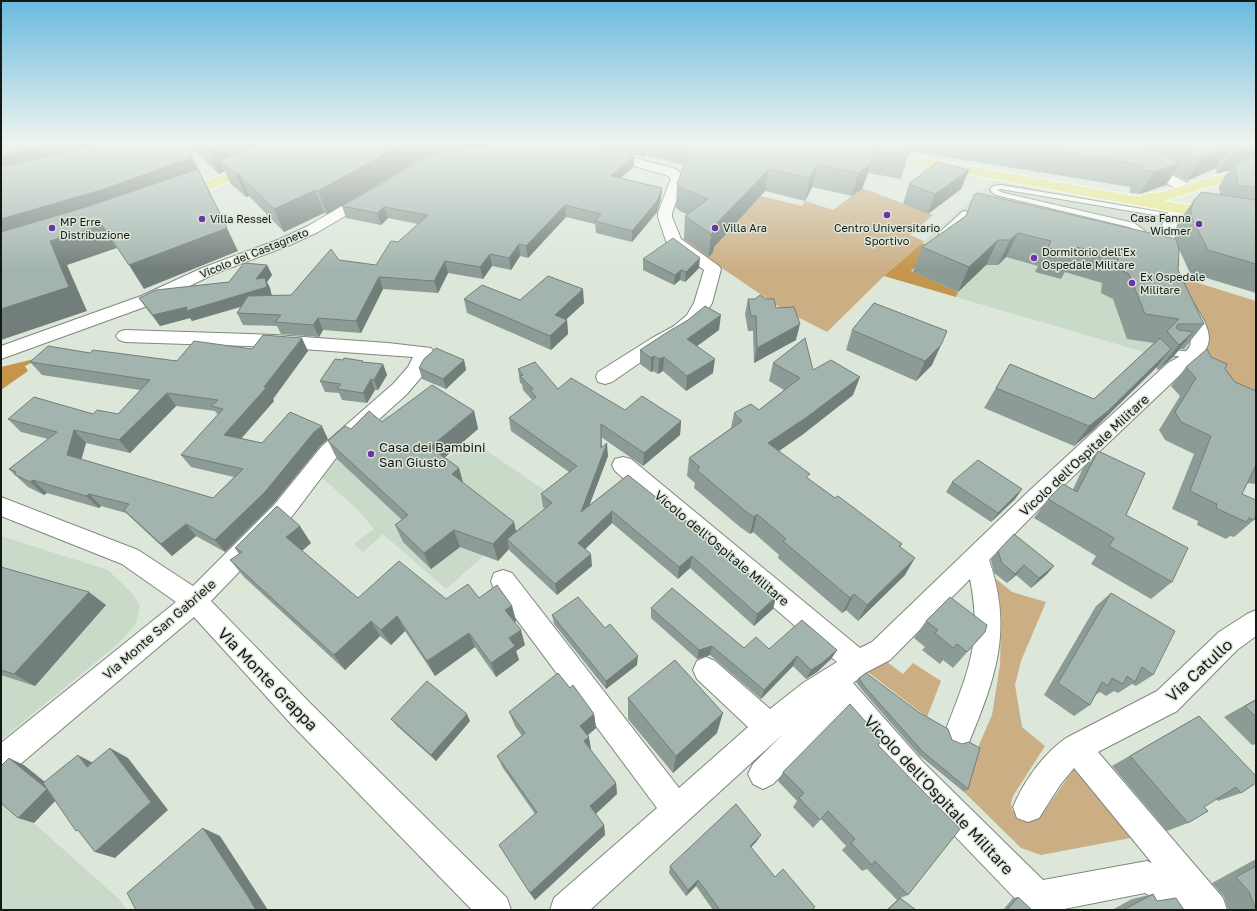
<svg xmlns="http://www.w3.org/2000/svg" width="1257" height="911" viewBox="0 0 1257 911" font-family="'Golos Text',sans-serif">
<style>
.built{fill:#cadac8}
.green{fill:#cbae84}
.forest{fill:#c4964d}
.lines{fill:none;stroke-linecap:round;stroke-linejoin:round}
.service-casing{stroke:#7f887d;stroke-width:2}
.minor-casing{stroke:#7f887d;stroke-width:2}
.primary-casing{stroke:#fff;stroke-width:2}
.service{fill:#fff;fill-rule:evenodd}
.minor{fill:#fff;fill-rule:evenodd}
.primary{fill:#e8e87b;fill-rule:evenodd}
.wall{fill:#8c9b96;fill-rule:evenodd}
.shaded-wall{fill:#727e7a}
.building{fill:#a3b4ae;stroke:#727e7a;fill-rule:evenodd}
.poi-dot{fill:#6e33a9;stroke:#dce7da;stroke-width:1.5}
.labels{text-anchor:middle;stroke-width:3;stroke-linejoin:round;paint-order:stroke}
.far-poi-label{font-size:11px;fill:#151914;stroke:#dce7da;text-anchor:start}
.far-street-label{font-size:11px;fill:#151914;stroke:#dce7da}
.poi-label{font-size:13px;fill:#151914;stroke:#dce7da;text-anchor:start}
.street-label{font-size:13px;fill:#151914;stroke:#dce7da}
.near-street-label{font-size:16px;fill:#151914;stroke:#dce7da}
</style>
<rect width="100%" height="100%" fill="#dce7da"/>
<path class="built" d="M993 181 1167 211 1158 233V239L1193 345 1180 359 1144 352 884 276Z
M383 412 447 458 471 440 565 504 497 544 446 589 383 534 363 552 354 544 374 529 357 509 319 475 335 456Z
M1 536 108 570 133 594 140 606 136 624 119 643 1 740Z
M1 794 119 899 127 910H1Z"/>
<path class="green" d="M687 178 802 206 805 201 833 210 862 188 933 215 910 235 924 241 884 276 827 332 782 309 681 240 706 223 680 211 672 204Z
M1182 278 1256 301V402L1197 359Z
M995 578 1012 592 1046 602 1021 661 1015 685 1022 727 1045 746 1013 796 1011 803 1012 810C1021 815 1029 818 1039 818L1079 762 1141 836 1041 855 1021 848 964 792 976 752 992 715 1000 665 1001 619Z
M882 658 903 674 913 663 941 681 927 717 865 670Z"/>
<path class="forest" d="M922 243 936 249 911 271 958 292 956 297 884 276Z
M63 352 39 359 25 366 28 371 1 390V367Z"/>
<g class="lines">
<g class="service-casing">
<path id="service" d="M1001 185 1172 214 1176 216 1172 218 1001 189 997 190 1004 193 1134 223 1145 231 1149 242 1145 244 1141 242 1139 234 1129 227 1000 196 994 194 990 190 993 186Z
M964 211 982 216 978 218 966 215 945 237H939V233L962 212Z
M1164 349 1192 352 1196 355 1192 358 1161 354 1160 352 1161 350Z"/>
</g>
<g class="minor-casing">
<path id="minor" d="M604 142C598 151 568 152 558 150L556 147 558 144 563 143Z
M1092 142H1108L1193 186 1195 189 1193 192 1188 193 1183 192 1093 145Z
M606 150 676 169 685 177 672 213V217L681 239 719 266 721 269 712 303 700 323 686 334 664 346 612 382 605 384 598 382 596 377 598 372 652 338 674 326 687 315 694 303 704 270 669 244 666 241 658 217V213L671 178 666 175 601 157 599 154 601 151Z
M369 192 374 193 376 196 374 199 318 232 290 245 214 274 153 304 1 359V346L141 296 202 268 280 239 308 226 364 193Z
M1178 204 1183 205 1185 208C1173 227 1172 243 1178 265L1176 268 1170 270 1164 268C1150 248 1161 223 1173 205Z
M1186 300 1192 301C1216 337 1216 347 1182 373L1045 503 989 560C1013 629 996 677 969 742L959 746 949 742 945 732C967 674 983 643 970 579L890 660 867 672 853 683 923 762 1043 880 1147 861 1152 863 1074 768 1060 785 1039 818 1028 822 1017 818 1013 807C1024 781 1043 754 1066 738L1157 691 1219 632 1247 614 1256 610V636L1237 650 1177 711 1098 752 1223 898 1227 910H1162L1154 898 1145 893 1059 910H1026L903 782 843 713 773 784 763 789 753 784 748 774 753 764 783 734 590 910H550L554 898 657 808 494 589 491 581 494 573 503 570 512 573 679 788 748 727 697 679 693 670 697 661 706 657 715 661 770 709 803 683 837 662 615 471 612 465 615 459 623 457 631 459 860 648 872 642 1029 491 1168 363C1175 359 1183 355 1188 349 1197 338 1182 315 1177 305L1180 301Z
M125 330 275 335 388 343 431 348 434 352 423 375 407 394 336 458 290 519 211 601 312 705 507 898 511 910H472L292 725 194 617 11 772 1 776V743L176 602 122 564 1 516V497L138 550 193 586 274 505 322 446 393 384 408 367 413 357 275 347 125 342 119 340 116 336 119 332Z"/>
</g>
<g class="primary-casing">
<path id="primary" d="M290 142H308L306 145 224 184 179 202 174 200 171 197 174 194 214 178Z
M879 150 1141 197 1143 194 1161 192 1256 164V173L1164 201 1256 215V225L1178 213 874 157 872 154 874 151Z"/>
</g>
<use href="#service" class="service"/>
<use href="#minor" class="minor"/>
<use href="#primary" class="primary"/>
</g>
<path class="wall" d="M187 142H582L634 166 621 178 662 188 661 199 657 212 632 242 596 233 595 224 566 217 528 258 520 256 511 270 492 266 483 279 448 273 438 293 383 289 361 333 323 330 319 337 281 334 277 326 243 325 237 313 241 307 192 321 190 318 160 326 146 308 139 298 229 282 267 265 272 275 267 282 270 288 272 296 291 295 339 260 376 265 398 242 418 224 388 218 381 225 346 218 342 206 433 155 426 157 327 214 324 213 284 232 249 196 246 197 230 183 225 171 219 174 190 147Z
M602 142H1256V293L1190 273 1178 247V270L1204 324 1184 349H1180L1173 357 1158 370 1156 367 1092 431 1074 446 984 408 1010 364 1094 399 1154 343 1127 339 1113 299 1101 293 1102 283 1065 272 1061 279 1035 272 1038 266 1006 257 998 265H986L958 292 913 272 922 247 965 216 1175 239V233L1178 223 1194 200 1220 195 1219 186 1229 170 1217 174 1216 168 1187 181 1173 174 1166 185 1140 194 1130 193V187L910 151 908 156 901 179 868 173 862 189 852 196 812 187 805 201 765 191 714 247 713 252 709 257 684 239 685 216 687 214 680 211 676 207 677 184 684 165 646 155 644 157 602 147Z
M969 170 961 189 928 214 903 204 909 184Z
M643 259 699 268 685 282 680 280 674 285 643 270Z
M464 299 520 300 584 303 566 319 567 320 568 334 551 350 467 313Z
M748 299 776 308 796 340 754 363 753 331H748L745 314Z
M874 303 932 365 916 381 846 350 852 330Z
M719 330 697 346 713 373 686 391 663 371 658 374 653 371 651 372 640 364V350Z
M252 349 308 351 273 399 274 401 241 438 262 443 328 439 321 445 273 504 225 552 196 536 172 556 126 513 101 506 99 508 47 493 44 495 28 487 14 474 9 469 48 439 21 432 8 419 93 414H118L140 390 42 375 30 362 90 353 177 361ZM176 406 215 411 218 415 181 455 191 467 234 477 213 498 81 460 86 443 130 453Z
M1211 357 1225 369 1235 382 1256 391V484L1247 483 1242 494 1254 520 1234 537 1230 536 1226 539 1197 525 1198 521 1172 509 1194 454 1165 440 1159 430 1180 396 1171 386 1186 367Z
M464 360 466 370 446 389 422 379 419 368Z
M363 362 383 364 387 375 378 390H375L367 403 342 400 339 393 325 392 320 381Z
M773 363 813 370 853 395 802 435 779 451 808 479 835 498 902 544 900 547 905 575 858 621 846 610 842 613 778 558 779 555 753 532 750 534 740 527 694 488 695 483 687 476 689 458 731 428 734 413 759 410 784 390 769 381Z
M518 369 558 389 625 410 681 421 680 435 643 466 601 437 602 447 608 456 589 506 628 475 776 597 773 609 754 626 690 568 678 579 612 523 585 549 592 566 557 595 510 551 509 549 498 561 460 547 431 569 403 542 395 525 402 520 337 459 328 441 351 429 382 422 474 411 478 429 444 458 459 468 463 483 516 531 545 509 543 507 541 494 569 472 511 431 509 418 532 400 523 390 522 384 520 383Z
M1098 451 1126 515 1172 582 1151 599 1091 564 1096 556 1034 518 1048 499 1073 489 1082 470Z
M952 482 1022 489 1015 499 991 522 946 492Z
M311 543 302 551 358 598 446 599 479 598 512 606 516 621 515 622 525 645 516 651 519 660 496 677 475 647 435 676 405 631 391 645 380 636 345 670 244 577 230 560 239 554 235 548Z
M998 551 1054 566 1046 575 1031 588 1016 575 1007 583 994 573 991 560Z
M1 567 106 605 35 686 1 675Z
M1111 593 1153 675 1136 686 1132 684 1118 693 1114 691 1106 696 1100 692 1094 696 1090 705 1074 716 1044 695 1096 606Z
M651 608 744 648 837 650 831 659 817 672 806 679 793 666 761 699 710 655 697 659 651 618Z
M552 615 605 628 637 665 606 689 554 624Z
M926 621 985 632 953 668 943 660 940 664 922 650 925 647 914 638Z
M859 678 952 740 968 789 964 792 919 755 862 690 856 682Z
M570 688 594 714 596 728 588 735 591 750 616 783 617 794 596 814 604 825 605 835 535 900 530 893 535 814 503 768 497 756 522 736 515 726 509 712Z
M628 698 717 733 673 773 628 719Z
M1256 699V744L1252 745 1224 717Z
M1199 716 1241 793 1218 801 1216 799 1204 807 1188 823 1167 831 1112 766Z
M391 719 470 721 436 761 397 726Z
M878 745 908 895 900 898 916 910H886L897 900 867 869 862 871 842 850 846 846 821 819 813 828 793 807 797 801 778 781 783 772Z
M761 835 756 842 751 847 775 877 812 910H713L696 886 686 896 669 873 670 866Z
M1256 859V910H1228L1224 897 1212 883Z
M1153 894 1157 901 1184 910H1112L1132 899Z
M1018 897 1032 910H1003L1013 898Z"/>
<path class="shaded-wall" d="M1 142H164L1 183Z
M185 142 238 251 144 289 129 265 203 180 1 248V219Z
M229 142H286L220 161 225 171 219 174 209 151Z
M406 142H487L488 146 452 151 426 157 327 214 318 191Z
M644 142H646V155L644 157Z
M1232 145 1216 168 1187 181 1201 158Z
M1256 145V162L1234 163 1229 170 1217 174 1233 151Z
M875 151 868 173 862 189 852 196 858 173Z
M634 155V166L611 187V176Z
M1181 162 1166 185 1140 194 1154 172Z
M817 164 812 187 805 201 810 178Z
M769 169 765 191 714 247 713 252 709 257 711 234 713 227Z
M969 170 961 189 928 214 935 194Z
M236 174H239L249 196 246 197Z
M662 188 661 199 657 212 632 242V231Z
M315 190 324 213 284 232 274 209Z
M565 205 566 217 528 258 526 246Z
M384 207 388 218 381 225 377 213Z
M102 225 117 248 67 265 87 311 1 340V309L50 241Z
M1018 233 1006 257 998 265 1010 240Z
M998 240 986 265 958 292 969 267Z
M519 244 520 256 511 270 509 258Z
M490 254 492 266 483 279 480 267Z
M700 258 699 268 685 282 686 272Z
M445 261 448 273 438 293 434 281Z
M267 265 272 275 267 282 270 288 272 297 192 321 190 318 160 326 153 315 256 279Z
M681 270 680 280 674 285 675 275Z
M379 277 383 289 361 333 356 321Z
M583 289 584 303 556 329 555 315Z
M721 315 719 330 686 354 687 339Z
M318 318 323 330 319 337 313 325Z
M567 320 568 334 551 350 550 336Z
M800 324 796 340 754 363 757 348Z
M1193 332 1173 357 1158 370 1179 345Z
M302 338 308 351 273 399 274 401 233 448 224 435 264 387Z
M941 345 932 365 916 381 925 361Z
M1171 349 1155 369 1092 431 1074 446 1089 426Z
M654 356 653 371 651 372V358Z
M664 357 663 371 658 374 659 359Z
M715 359 713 373 686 391 687 376Z
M464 360 466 370 446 389 443 379Z
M383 364 387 375 378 390 374 380Z
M860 377 853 395 802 435 764 461 768 443Z
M371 379 375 390 367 403 363 393Z
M167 393 176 406 130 453 119 440Z
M474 411 478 429 436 465 430 447Z
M681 421 680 435 643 466 644 453Z
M601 424 602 457 607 443 608 456 582 525 581 512Z
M322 426 328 439 321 445 273 504 225 552 215 540 314 432Z
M74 430 86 443 79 468 67 455Z
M459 468 464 486 452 474Z
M33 480 47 493 44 495 30 482Z
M1022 489 1015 499 991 522 998 513Z
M89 494 101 506 99 508 86 496Z
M612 511V523L579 555 578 543Z
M757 514 753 532 750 534 754 517Z
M514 522 518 539H507L509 549 498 561 493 544Z
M186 524 196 536 172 556 161 544Z
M300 526 311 543 298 554 286 537Z
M454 530 460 547 431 569 424 553Z
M591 554 592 566 557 595 555 584Z
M692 556 690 568 678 579 679 567Z
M915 558 905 575 858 621 867 605Z
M1024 565 1016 575 1007 583 1015 574Z
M1054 566 1046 575 1031 588 1039 578Z
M89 592 106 605 35 686 14 674Z
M854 594 846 610 842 613 850 598Z
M776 597 773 609 754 626 757 614Z
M512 606 516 621 510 625 505 610Z
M397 616 405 631 391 645 381 630Z
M371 621 380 636 345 670 334 655Z
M521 630 525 645 516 651 519 660 496 677 491 663 509 638Z
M469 633 475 647 435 676 427 661Z
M712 646 710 655 697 659 699 650Z
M837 650 831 659 817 672 806 679 811 670Z
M638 656 637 665 606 689V681Z
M797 656 793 666 761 699 764 690Z
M723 713 717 733 673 773 676 756Z
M467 714 470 721 436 761 431 755Z
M594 714 596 728 582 740 580 726Z
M589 737 591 750 584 741Z
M110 748 128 758 168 810 115 858 95 852Z
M78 755 97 765 87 767Z
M9 758 24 765 61 795 34 823 18 818Z
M616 783 617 794 592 817 590 806Z
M604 825 605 835 535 900 530 893Z
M203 828 220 836 268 910H256Z
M761 835 756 842 745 853 750 846Z
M698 880 696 886 686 896 688 890Z"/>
<path class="building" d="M21 142H61L1 156V147Z
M107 142H184L192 158 101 190 1 219V167Z
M198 142H229L209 151Z
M260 142H406L318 191 315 190 274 209 239 174H236L220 161Z
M548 142H582L634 155 611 176 662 188 657 201 632 231 595 221 601 214 565 205 526 246 519 244 509 258 490 254 480 267 445 261 434 281 379 277 356 321 318 318 313 325 275 322 281 315 237 313 248 296 291 295 331 249 339 260 376 265 391 241 398 242 428 215 384 207 377 213 342 206 434 154 486 145Z
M683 142H911L908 156 875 151 868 166 858 173 817 164 810 178 769 169 713 227 716 229 711 234 685 216 708 199 682 188 677 184 688 155 686 152 690 144Z
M999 142H1140L1181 162 1154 172 1143 170V165Z
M1168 142H1256V145L1233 151 1232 145 1201 158Z
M1256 157V188L1238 185 1234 163Z
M937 162 969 170 935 194 909 184Z
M198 169 227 228 129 265 102 225 50 241 69 287 1 309V232L86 207Z
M1202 192 1256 200V264L1208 250 1191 216V209L1194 200Z
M977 193 1176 239 1179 250 1178 270 1204 324H1178L1176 328 1179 330 1193 332 1179 345 1167 331 1179 319 1145 314 1129 274 1117 268 1118 258 1077 247 1075 255 1048 248 1051 241 1018 233 1010 240H998L969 267 922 247 966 216 974 195Z
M673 238 700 258 686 272 681 270 675 275 643 259Z
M244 263 267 265 256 279 265 278 267 287 186 311 187 307 153 315 139 298 156 290 229 282Z
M548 276 583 289 555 315 567 320 550 336 464 299 482 285 520 300Z
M760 295 766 299H774L776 308 794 307 800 324 757 348 756 316H751L748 299H755Z
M874 303 947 331 941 345 925 361 852 330Z
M705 306 721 315 687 339 715 359 687 376 664 357 659 359 654 356 651 358 640 350 666 333 688 320Z
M263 335 302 338 264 387 266 388 224 435 262 443 290 412 322 426 314 432 265 492 215 540 186 524 161 544 124 510 129 504 89 494 86 496 33 480 30 482 14 474 16 472 9 469 57 432 8 419 34 397 93 414 97 410 118 414 150 380 30 362 48 346 90 353 93 350 177 361 194 341 252 349ZM167 393 218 400 211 406 223 409 181 455 243 469 213 498 67 455 74 430 119 440Z
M805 338 813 370 831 360 860 377 807 417 768 443 810 474 806 477 835 498 838 496 902 544 899 546 915 558 867 605 854 594 850 598 783 541 786 539 757 514 754 517 744 510 697 470 700 467 689 458 742 421 734 413 751 404 759 410 800 378 773 363Z
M1160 338 1171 349 1108 411 1089 426 996 388 1010 364 1094 399Z
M436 348 464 360 443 379 419 368 424 359Z
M1207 349 1211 357 1227 364 1225 369 1235 382 1256 391V465L1242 494 1256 500V515L1254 520 1249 518 1246 522 1216 508 1217 504 1190 491 1211 436 1181 422 1175 412 1196 378 1186 367Z
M344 358 363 361 362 362 383 364 374 380 371 379 363 393 337 389 341 384 320 381 335 359 343 360Z
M535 362 558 389 571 378 625 410 642 396 681 421 644 453 601 424V448L607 443 581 512 628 475 699 531 776 597 757 614 692 556 679 567 612 511 578 543 591 554 555 584 507 539 552 503 541 494 577 466 509 418 536 397 530 390 533 389 520 376 523 375 518 369Z
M432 385 474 411 430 447 459 468 452 474 514 522 493 544 454 530 424 553 395 525 408 515 328 441 345 426 351 429 369 411 382 422Z
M1098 451 1145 473 1126 515 1188 548 1172 582 1109 546 1114 538 1048 499 1063 484 1077 492Z
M978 460 1022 489 998 513 952 482Z
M277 506 300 526 286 537 358 598 399 561 446 599 468 584 479 598 497 585 512 606 505 610 521 630 509 638 515 646 491 663 469 633 427 661 397 616 381 630 371 621 334 655 230 560 242 552 235 548Z
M1014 534 1054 566 1039 578 1024 565 1015 574 1002 563 998 551Z
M1 567 89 592 14 674 1 670Z
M672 588 744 648 756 637 769 649 802 620 837 650 822 663 811 670 797 656 764 690 712 646 699 650 651 608Z
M1111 593 1175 631 1153 675 1142 667 1135 682 1127 676 1123 684 1112 678 1108 686 1102 682 1090 705 1058 683Z
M578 597 605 628 610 624 638 656 606 681 552 615Z
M950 597 987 625 985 632 967 652 957 644 953 648 935 633 938 630 926 621Z
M675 660 723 713 676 756 628 698Z
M558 673 570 688 573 685 594 714 580 726 589 737 584 741 616 783 590 806 604 825 530 893 499 845 537 812 497 756 525 733 509 712Z
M866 673 920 713 948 729 952 740 962 744 969 742 980 748 968 789 923 752 864 686 859 678Z
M427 681 467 714 431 755 391 719Z
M1256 700V717L1245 706Z
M850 704 882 740 878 745 960 829 908 895 875 861 872 865 851 843 855 839 828 811 820 820 799 798 804 793 783 772Z
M1199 716 1256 776V783L1241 793 1236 787 1204 807 1208 811 1188 823 1130 756Z
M110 748 151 802 95 852 78 830 76 831 43 783 78 755 87 767Z
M9 758 47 789 18 818 1 803V766Z
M736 804 761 835 750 846 775 877 783 869 815 907 812 910H731L730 909 729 910H720L698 880 688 890 670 866Z
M203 828 247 895 256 910H136L127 893Z
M1256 866V908L1254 905 1249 892 1236 877Z
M1153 894 1157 901 1176 898 1184 910H1123Z
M1018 897 1032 910H1007Z
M900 898 916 910H888Z"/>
<linearGradient id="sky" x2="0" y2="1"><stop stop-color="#69b9de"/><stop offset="0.53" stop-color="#eff4ee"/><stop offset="1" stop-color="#eff4ee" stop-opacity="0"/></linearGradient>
<rect width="1257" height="270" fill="url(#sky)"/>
<g class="poi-dot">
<circle cx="887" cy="215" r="4"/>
<circle cx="202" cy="219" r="4"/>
<circle cx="1199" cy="224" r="4"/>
<circle cx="52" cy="228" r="4"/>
<circle cx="715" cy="228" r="4"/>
<circle cx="1034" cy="258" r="4"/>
<circle cx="1132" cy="283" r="4"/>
<circle cx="371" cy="454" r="4"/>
</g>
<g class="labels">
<g class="far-poi-label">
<text x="1191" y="222" text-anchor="end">Casa Fanna<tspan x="1191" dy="13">Widmer</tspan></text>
<text x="210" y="223">Villa Ressel</text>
<text x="60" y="226">MP Erre<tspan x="60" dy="13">Distribuzione</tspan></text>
<text x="723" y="232">Villa Ara</text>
<text x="887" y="232" text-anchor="middle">Centro Universitario<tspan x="887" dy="13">Sportivo</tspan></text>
<text x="1042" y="256">Dormitorio dell'Ex<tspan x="1042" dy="13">Ospedale Militare</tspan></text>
<text x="1140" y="281">Ex Ospedale<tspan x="1140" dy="13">Militare</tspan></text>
</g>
<g class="far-street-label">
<text transform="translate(254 253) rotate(-22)" y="4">Vicolo del Castagneto</text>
</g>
<g class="poi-label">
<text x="379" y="452">Casa dei Bambini<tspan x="379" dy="15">San Giusto</tspan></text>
</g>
<g class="street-label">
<text transform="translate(1084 455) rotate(-43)" y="5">Vicolo dell'Ospitale Militare</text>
<text transform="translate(722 548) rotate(40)" y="5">Vicolo dell'Ospitale Militare</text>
<text transform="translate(159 629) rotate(-41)" y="5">Via Monte San Gabriele</text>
</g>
<g class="near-street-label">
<text transform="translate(1199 670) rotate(-43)" y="6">Via Catullo</text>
<text transform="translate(268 679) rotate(46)" y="6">Via Monte Grappa</text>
<text transform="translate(939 795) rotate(47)" y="6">Vicolo dell'Ospitale Militare</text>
</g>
</g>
<rect width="1257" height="911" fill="none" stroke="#151914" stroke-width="4"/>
</svg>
